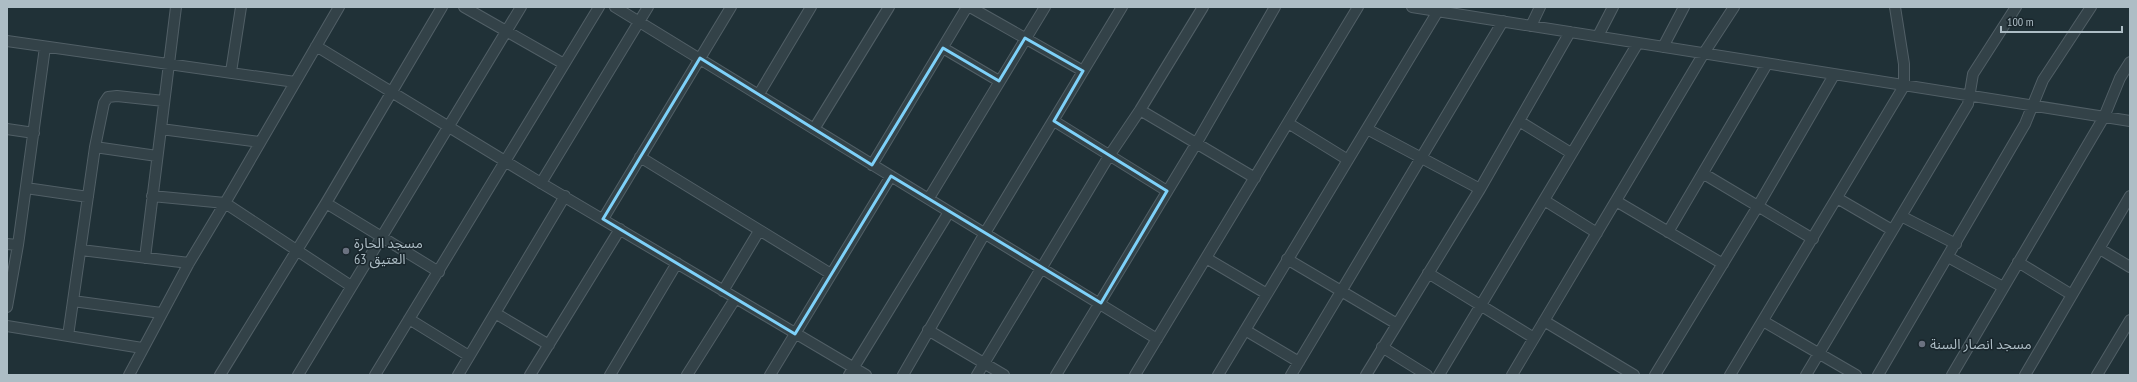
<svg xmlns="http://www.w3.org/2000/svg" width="2137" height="382" viewBox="0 0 2137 382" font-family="'PT Sans Narrow','Noto Sans Arabic',sans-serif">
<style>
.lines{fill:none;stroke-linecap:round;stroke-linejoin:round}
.minor-casing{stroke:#515f66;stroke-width:12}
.minor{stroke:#334248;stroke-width:10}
.marked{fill:none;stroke:#7ed1f9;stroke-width:3;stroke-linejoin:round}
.worship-dot{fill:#6b7280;stroke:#19262c;stroke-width:1.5}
.labels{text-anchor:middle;stroke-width:3;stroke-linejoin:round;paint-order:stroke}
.poi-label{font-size:14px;fill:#adbdc5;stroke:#19262c;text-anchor:start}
</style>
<rect width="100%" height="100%" fill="#203137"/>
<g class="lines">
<g class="minor-casing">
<path id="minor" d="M464 7 564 64
M615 7 1157 339
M970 7 1083 71
M1412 7 2130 121
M1531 26 1540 7
M1598 36 1613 7
M7 41 295 82
M316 46 541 183 866 375
M1663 47 1684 7
M943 48 999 81
M231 72 241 7
M759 94 811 7
M1140 110 1255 178
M1054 121 1167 191
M1519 121 1571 153
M1288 123 1348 160
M7 129 34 133
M161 129 260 142
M814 129 889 7
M1367 129 1480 189
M95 147 157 156
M640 157 831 274
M872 165 967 7
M1704 174 1813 239
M541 183 648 7
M26 188 88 197
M152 196 225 203 351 286
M929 198 1045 7
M1837 198 1892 230
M1544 200 1597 233
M1616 201 1723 264
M326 203 439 272
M1901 216 1956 244
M603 219 731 7
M1668 232 1767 64
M7 244 18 245
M2100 249 2130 267
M81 250 189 263
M1948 257 2003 287
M145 258 176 7
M1206 258 1267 294
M1287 259 1397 324
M2018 262 2072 295
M1428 273 1534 338
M723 291 759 231
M73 301 161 313
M7 307 18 245 45 47
M495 313 549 345
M409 319 469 356
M1544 321 1634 375
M1763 321 1856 375
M7 326 142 348
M928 330 1004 375
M1245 330 1299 362
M68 336 95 147 104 103 108 97 117 96 164 101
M1382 347 1427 375
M129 375 189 263 225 203 339 7
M220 375 326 203 442 7
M298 375 521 7
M375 375 599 7
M458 375 565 196
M530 375 620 229
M610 375 677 263
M687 375 735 299
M770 375 891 176
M849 375 949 212
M903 375 985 233 1122 7
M977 375 1109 156 1140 110 1203 7
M1056 375 1196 144 1275 7
M1135 375 1358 7
M1218 375 1438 11
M1291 375 1503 21
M1366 375 1480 189 1570 32
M1439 375 1638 43
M1512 375 1704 53 1734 7
M1655 375 1758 206 1834 75
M1730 375 1904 86V64L1895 7
M1806 375 1968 104 1973 74 2016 7
M1878 375 2025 124 2043 80 2091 7
M1952 375 2104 117 2120 78 2130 62
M2025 375 2130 196
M2097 375 2130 320"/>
</g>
<use href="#minor" class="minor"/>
</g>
<path class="marked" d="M1025 38 1083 71 1054 121 1167 191 1101 303 891 176 795 334 603 219 700 58 872 165 943 48 999 81Z"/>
<g class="worship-dot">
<circle cx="346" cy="251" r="4"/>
<circle cx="1922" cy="344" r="4"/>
</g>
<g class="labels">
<g class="poi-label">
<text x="354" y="248">مسجد الحارة<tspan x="354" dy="16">63 العتيق</tspan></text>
<text x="1930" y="349">مسجد انصار السنة</text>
</g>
</g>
<rect width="2137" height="382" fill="none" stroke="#adbdc5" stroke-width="16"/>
<path d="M2001 26v6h121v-6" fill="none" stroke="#adbdc5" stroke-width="2"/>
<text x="2007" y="26" font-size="12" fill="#adbdc5" stroke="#19262c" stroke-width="3" paint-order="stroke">100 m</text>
</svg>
